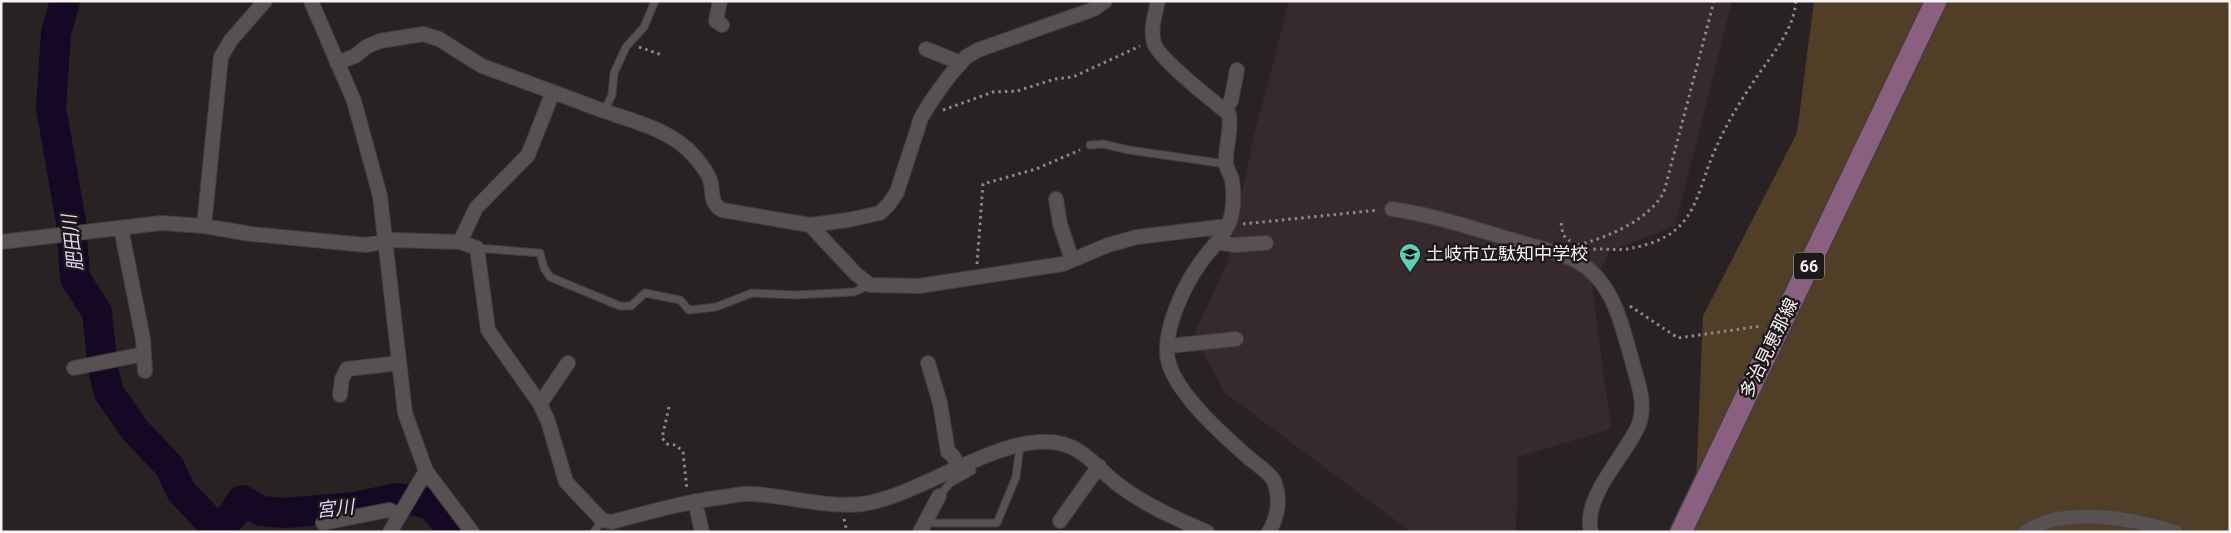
<svg xmlns="http://www.w3.org/2000/svg" width="2231" height="533" viewBox="0 0 2231 533" font-family="Roboto,'Noto Sans JP',sans-serif">
<style>
.built{fill:#372a2c}
.green{fill:#503f26}
.lines{fill:none;stroke-linecap:round;stroke-linejoin:round}
.river{stroke:#140825;stroke-width:30}
.lane-casing{stroke:#433e3f;stroke-width:9}
.street-casing{stroke:#433e3f;stroke-width:16}
.primary-casing{stroke:#433e3f;stroke-width:24}
.path{stroke:#8d8889;stroke-width:3;stroke-dasharray:2.5 4;stroke-linecap:butt}
.lane{stroke:#575151;stroke-width:7}
.street{stroke:#575151;stroke-width:14}
.primary{stroke:#8b5f80;stroke-width:21}
.labels{text-anchor:middle;stroke-width:5;stroke-linejoin:round;paint-order:stroke}
.shield{fill:#1e1919;stroke:#b6b2b2;stroke-width:1}
.shield-label{font-size:16px;font-weight:bold;fill:#f7f3f3}
.poi-label{font-size:18px;fill:#f7f3f3;stroke:#1e1919;text-anchor:start}
.street-label{font-size:18px;fill:#f7f3f3;stroke:#1e1919}
.water-label{font-size:19px;font-style:italic;fill:#dfd2f9;stroke:#1e1919}
</style>
<rect width="100%" height="100%" fill="#282223"/>
<path class="built" d="M1289 1H1732L1675 226 1610 251 1592 285 1611 429 1518 457 1516 532H1411L1224 392 1194 335 1228 261 1253 140Z"/>
<path class="green" d="M1814 1H2230V532H1694L1703 316 1797 133Z"/>
<g class="lines">
<path class="river" d="M65 1 56 33 51 108 71 222 75 278 97 312 103 369 109 393 135 430 169 466 181 491 216 528 217 532
M216 528 231 517 242 500 261 511 284 513 355 507 397 498 431 504 453 532"/>
<g class="lane-casing">
<path id="lane" d="M604 111 612 95 614 73 626 47 644 27 655 1
M1090 145 1103 144 1129 150 1226 164
M477 248 540 253 544 268 550 277 620 306H631L645 293 680 300 689 310 716 307 752 293 796 295 854 292 870 285
M939 496 950 483 972 471 970 463
M924 523H997L1016 477 1020 445
M594 532 602 520"/>
</g>
<g class="street-casing">
<path id="street" d="M311 1 354 101 380 196 405 413 426 471 472 532
M720 1 716 21 722 25
M1158 1C1155 14 1150 30 1154 43 1158 58 1214 102 1229 114 1232 133 1225 146 1226 163 1226 169 1231 174 1232 180 1234 193 1234 214 1228 225 1222 239 1209 250 1201 262 1184 285 1162 331 1168 360 1175 393 1224 436 1249 458 1256 464 1270 473 1274 481 1281 499 1278 516 1269 532
M926 49 961 63
M337 63 355 56 366 47 380 41 423 34 439 39 482 66 553 92
M1224 110 1231 101 1237 70
M1056 199 1060 224 1072 260
M1392 209C1434 215 1475 229 1516 241 1541 249 1573 254 1592 272 1616 295 1622 327 1631 357 1636 378 1647 402 1639 424 1626 456 1582 496 1591 532
M810 225 856 274 870 285 919 286 1063 264 1108 245 1137 237 1228 226
M204 226 221 57 231 40 265 1
M121 228 143 339 145 371
M1 242 161 223 204 226 251 234 366 245 393 240 460 242 476 208 528 155 553 92C570 98 587 105 604 111 636 122 672 130 695 157 700 163 708 173 710 180 714 192 709 203 722 210L810 225 848 220 880 213 889 204 897 192 921 118 932 100 950 75 966 57 978 50 1094 9 1105 1
M460 242 477 248 488 330 540 404 548 421 566 482 602 520 612 522C649 512 685 502 723 497 732 496 743 493 753 494 787 496 828 508 862 504 922 496 1004 429 1063 444 1086 450 1102 473 1120 486 1147 506 1177 519 1207 532
M1217 242 1235 245 1266 243
M1168 346 1236 339
M928 363 940 403 948 452 953 456 959 468
M74 368 144 354
M340 395 342 379 347 369 399 363
M540 404 568 363
M695 501 702 532
M1060 521 1099 466
M323 523 389 510 399 515
M390 532 426 471
M920 532 939 496
M2025 532C2034 527 2046 521 2057 519 2096 512 2137 520 2175 532"/>
</g>
<g class="primary-casing">
<path id="primary" d="M1681 532 1936 1"/>
</g>
<path class="path" d="M639 47 662 55
M943 110 993 92 1017 91 1055 79 1073 77 1140 46
M1561 223 1563 235 1570 241
M1243 224 1379 210
M1578 245C1608 237 1648 221 1664 192L1714 1
M1587 250C1602 247 1618 252 1632 248 1645 246 1665 239 1674 231 1697 213 1701 183 1712 157 1723 130 1737 106 1754 81 1771 55 1793 33 1796 1
M977 264 983 184 1036 169 1080 150
M1630 306 1678 338 1761 326
M669 407 662 438 667 444 676 445 683 452 687 490
M844 519 847 532"/>
<use href="#lane" class="lane"/>
<use href="#street" class="street"/>
<use href="#primary" class="primary"/>
</g>
<defs>
<g id="school-pin" transform="scale(1.125)"><path d="M0 17L-7.5 6A9.5 9.5 0 1 1 7.5 6Z" fill="#5eceb8" stroke="#1e1919"/><path d="M0-5L7-2L0 1L-7-2ZM-4 1L0 2.5L4 1V4Q0 6-4 4Z" fill="#111"/></g>
</defs>
<g fill-rule="evenodd">
<use href="#school-pin" x="1410" y="254"/>
</g>
<g class="labels">
<rect class="shield" x="1794" y="252.5" width="30" height="27" rx="4"/>
<g class="shield-label">
<text x="1809" y="272">66</text>
</g>
<g class="poi-label">
<text x="1426" y="260">土岐市立駄知中学校</text>
</g>
<g class="street-label">
<text transform="translate(1769 348) rotate(-64)" y="6">多治見恵那線</text>
</g>
<g class="water-label">
<text transform="translate(72 243) rotate(-97)" y="7">肥田川</text>
<text transform="translate(335 508) rotate(-6)" y="7">宮川</text>
</g>
</g>
<rect width="2231" height="533" fill="none" stroke="#f7f3f3" stroke-width="5"/>
</svg>
